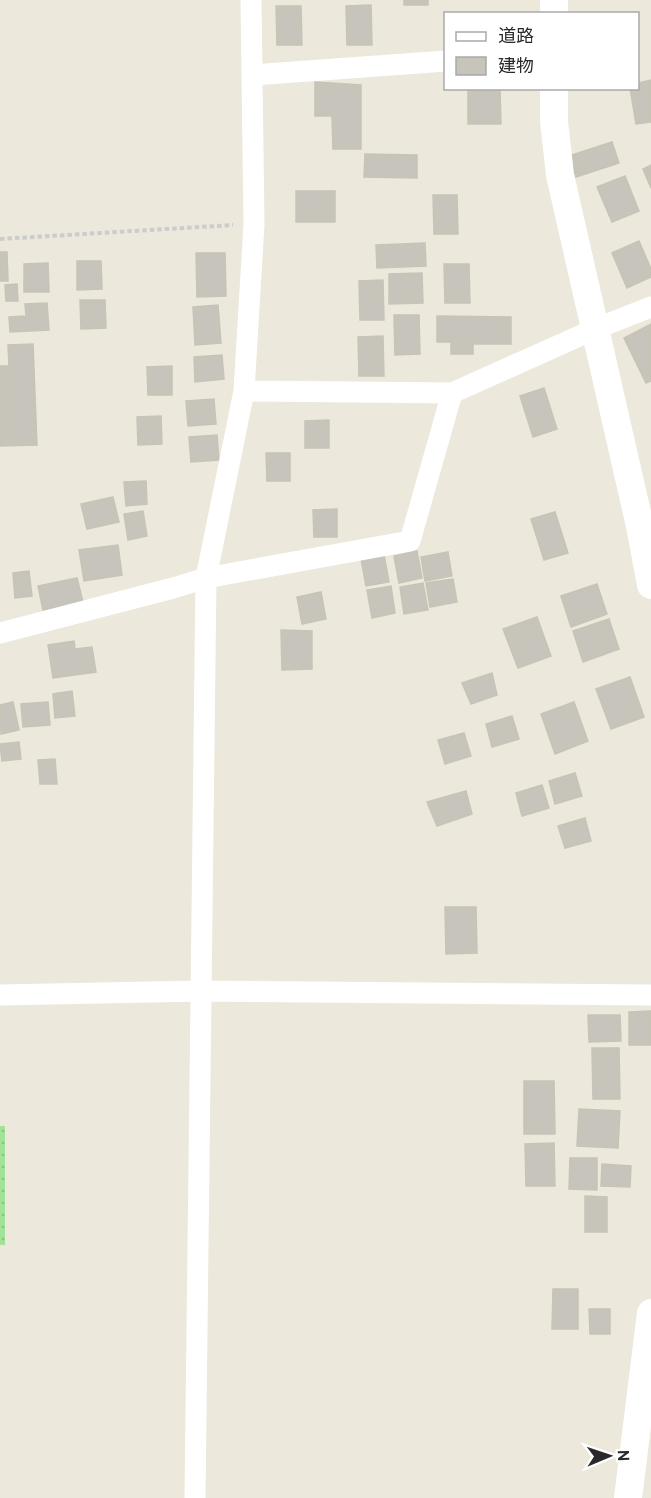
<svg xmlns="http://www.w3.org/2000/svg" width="651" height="1498" viewBox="0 0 651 1498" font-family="Overpass,'Noto Sans JP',sans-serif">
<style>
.grass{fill:url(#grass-dots)}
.building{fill:#c7c4bb;stroke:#c7c4b5;stroke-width:1.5}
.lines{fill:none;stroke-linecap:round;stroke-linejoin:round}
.path{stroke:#ccc;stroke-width:4;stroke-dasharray:4.5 3;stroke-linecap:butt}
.street{stroke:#fff;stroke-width:21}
.secondary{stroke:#fff;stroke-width:28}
</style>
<defs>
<pattern id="grass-dots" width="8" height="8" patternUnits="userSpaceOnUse" patternTransform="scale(1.5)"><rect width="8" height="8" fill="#a3e397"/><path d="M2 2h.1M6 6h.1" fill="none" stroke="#8cc382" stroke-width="1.8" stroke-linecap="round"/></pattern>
</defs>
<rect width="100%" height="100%" fill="#ece8db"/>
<path class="grass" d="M0 1126H5V1245H0Z"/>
<path class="building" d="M404 0H428V5H404Z
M371 5 372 45H347L346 6Z
M276 6H301L302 45H277Z
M651 80V122L636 124 630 88H638V83Z
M315 82 361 85V149H333L332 116H315Z
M468 88H500L501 124H468Z
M612 142 619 163 576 177 569 156Z
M365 154 417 155V178L364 177Z
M651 165V188L643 169Z
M625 176 639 211 612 222 597 187Z
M296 191H335V222H296Z
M433 195H457L458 234H434Z
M639 241 651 269V277L627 288 612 253Z
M425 243 426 266 377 268 376 245Z
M0 252H7L8 281H0Z
M196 253H225L226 296 197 297Z
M77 261H101L102 289 77 290Z
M48 263 49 292H24V264Z
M444 264H469L470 303H445Z
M422 273 423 303 389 304V274Z
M383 280 384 320H360L359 281Z
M17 284 18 301H6L5 285Z
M80 300H105L106 328 81 329Z
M47 303 49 330 10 332 9 317 26 316 25 304Z
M218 305 221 343 195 345 193 307Z
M394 315H419L420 354 395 355Z
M437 316 511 317V344H473V354H451V342H437Z
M651 324V381L646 383 624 338Z
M383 336 384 376H359L358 337Z
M33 344 37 445 0 446V366H9L8 345Z
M222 355 224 379 195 382 194 357Z
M172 366V395H148L147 367Z
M544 388 557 429 533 437 520 396Z
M214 399 216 424 188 426 186 401Z
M161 416 162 444 138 445 137 417Z
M329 420V448H305V421Z
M217 435 219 460 191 462 189 437Z
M266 453H290V481H267Z
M146 481 147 504 126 506 124 482Z
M113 497 119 522 87 529 81 504Z
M337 509V537H314L313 510Z
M143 511 147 536 128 540 124 514Z
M555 512 568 553 544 560 531 519Z
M118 545 122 575 84 581 79 550Z
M417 551 422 578 399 583 394 556Z
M448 552 452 576 425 581 421 557Z
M384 555 389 582 366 586 361 559Z
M29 571 32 596 15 598 13 573Z
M77 578 83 602 43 610 38 586Z
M453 579 457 602 430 607 426 583Z
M423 583 428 610 404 614 400 587Z
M597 584 607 614 571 627 561 596Z
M391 586 395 613 372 618 367 590Z
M321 592 326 619 302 624 297 597Z
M537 617 551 656 518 668 503 629Z
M609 619 619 649 583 662 573 631Z
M281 630 312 631V669L282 670Z
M74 641 75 649 92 647 96 672 53 678 48 645Z
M492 673 497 695 471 704 462 683Z
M630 677 644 717 611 729 596 689Z
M72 691 75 716 55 718 53 694Z
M13 702 19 730 1 734 0 705Z
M48 702 50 725 23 727 21 704Z
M574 702 588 741 555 754 541 714Z
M512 716 519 739 492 747 486 724Z
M464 733 471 756 445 764 438 740Z
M19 742 21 759 2 761 0 744Z
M55 759 57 784H40L38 760Z
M575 773 582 796 555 804 549 781Z
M542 785 549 808 522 816 516 793Z
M466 791 472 814 437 826 427 802Z
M585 818 591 841 565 848 558 826Z
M445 907H476L477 953 446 954Z
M651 1011V1045H629V1012Z
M588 1015H620L621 1041 589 1042Z
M592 1048H619L620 1099H593Z
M524 1081H554L555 1134H524Z
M579 1109 620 1111 618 1148 577 1146Z
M554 1143 555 1186H526L525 1144Z
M570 1158H597V1190L569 1189Z
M602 1164 631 1166 630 1187 601 1186Z
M585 1196 607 1197V1232H585Z
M553 1289H578V1329H552Z
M589 1309H610V1334H590Z"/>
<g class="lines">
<path class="path" d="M0 239 233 225"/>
<path class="street" d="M252 75 446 61
M244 391 452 393 595 329 651 307
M0 633 173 588 206 578 410 541 452 393
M0 995 201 991 651 995
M195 1498 206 578 244 391 254 224 251 0"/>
<path class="secondary" d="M554 14V0
M554 88V121L560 175 640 526 651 585
M628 1498 651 1313"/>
</g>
<rect x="444" y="12" width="195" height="78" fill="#ffffff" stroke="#a9a9a9" stroke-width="1.5"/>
<rect x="456" y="32" width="30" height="9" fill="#ffffff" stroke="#a9a9a9" stroke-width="1.5"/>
<text x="498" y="42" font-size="18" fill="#292929">道路</text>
<rect x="456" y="57" width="30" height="18" fill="#c7c4bb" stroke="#a9a9a9" stroke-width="1.5"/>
<text x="498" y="72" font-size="18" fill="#292929">建物</text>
<g transform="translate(609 1456) rotate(88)" stroke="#ffffff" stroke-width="4.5" paint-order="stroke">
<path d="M0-4.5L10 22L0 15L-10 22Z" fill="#292929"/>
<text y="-9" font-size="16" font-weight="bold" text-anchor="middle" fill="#292929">N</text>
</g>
</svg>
